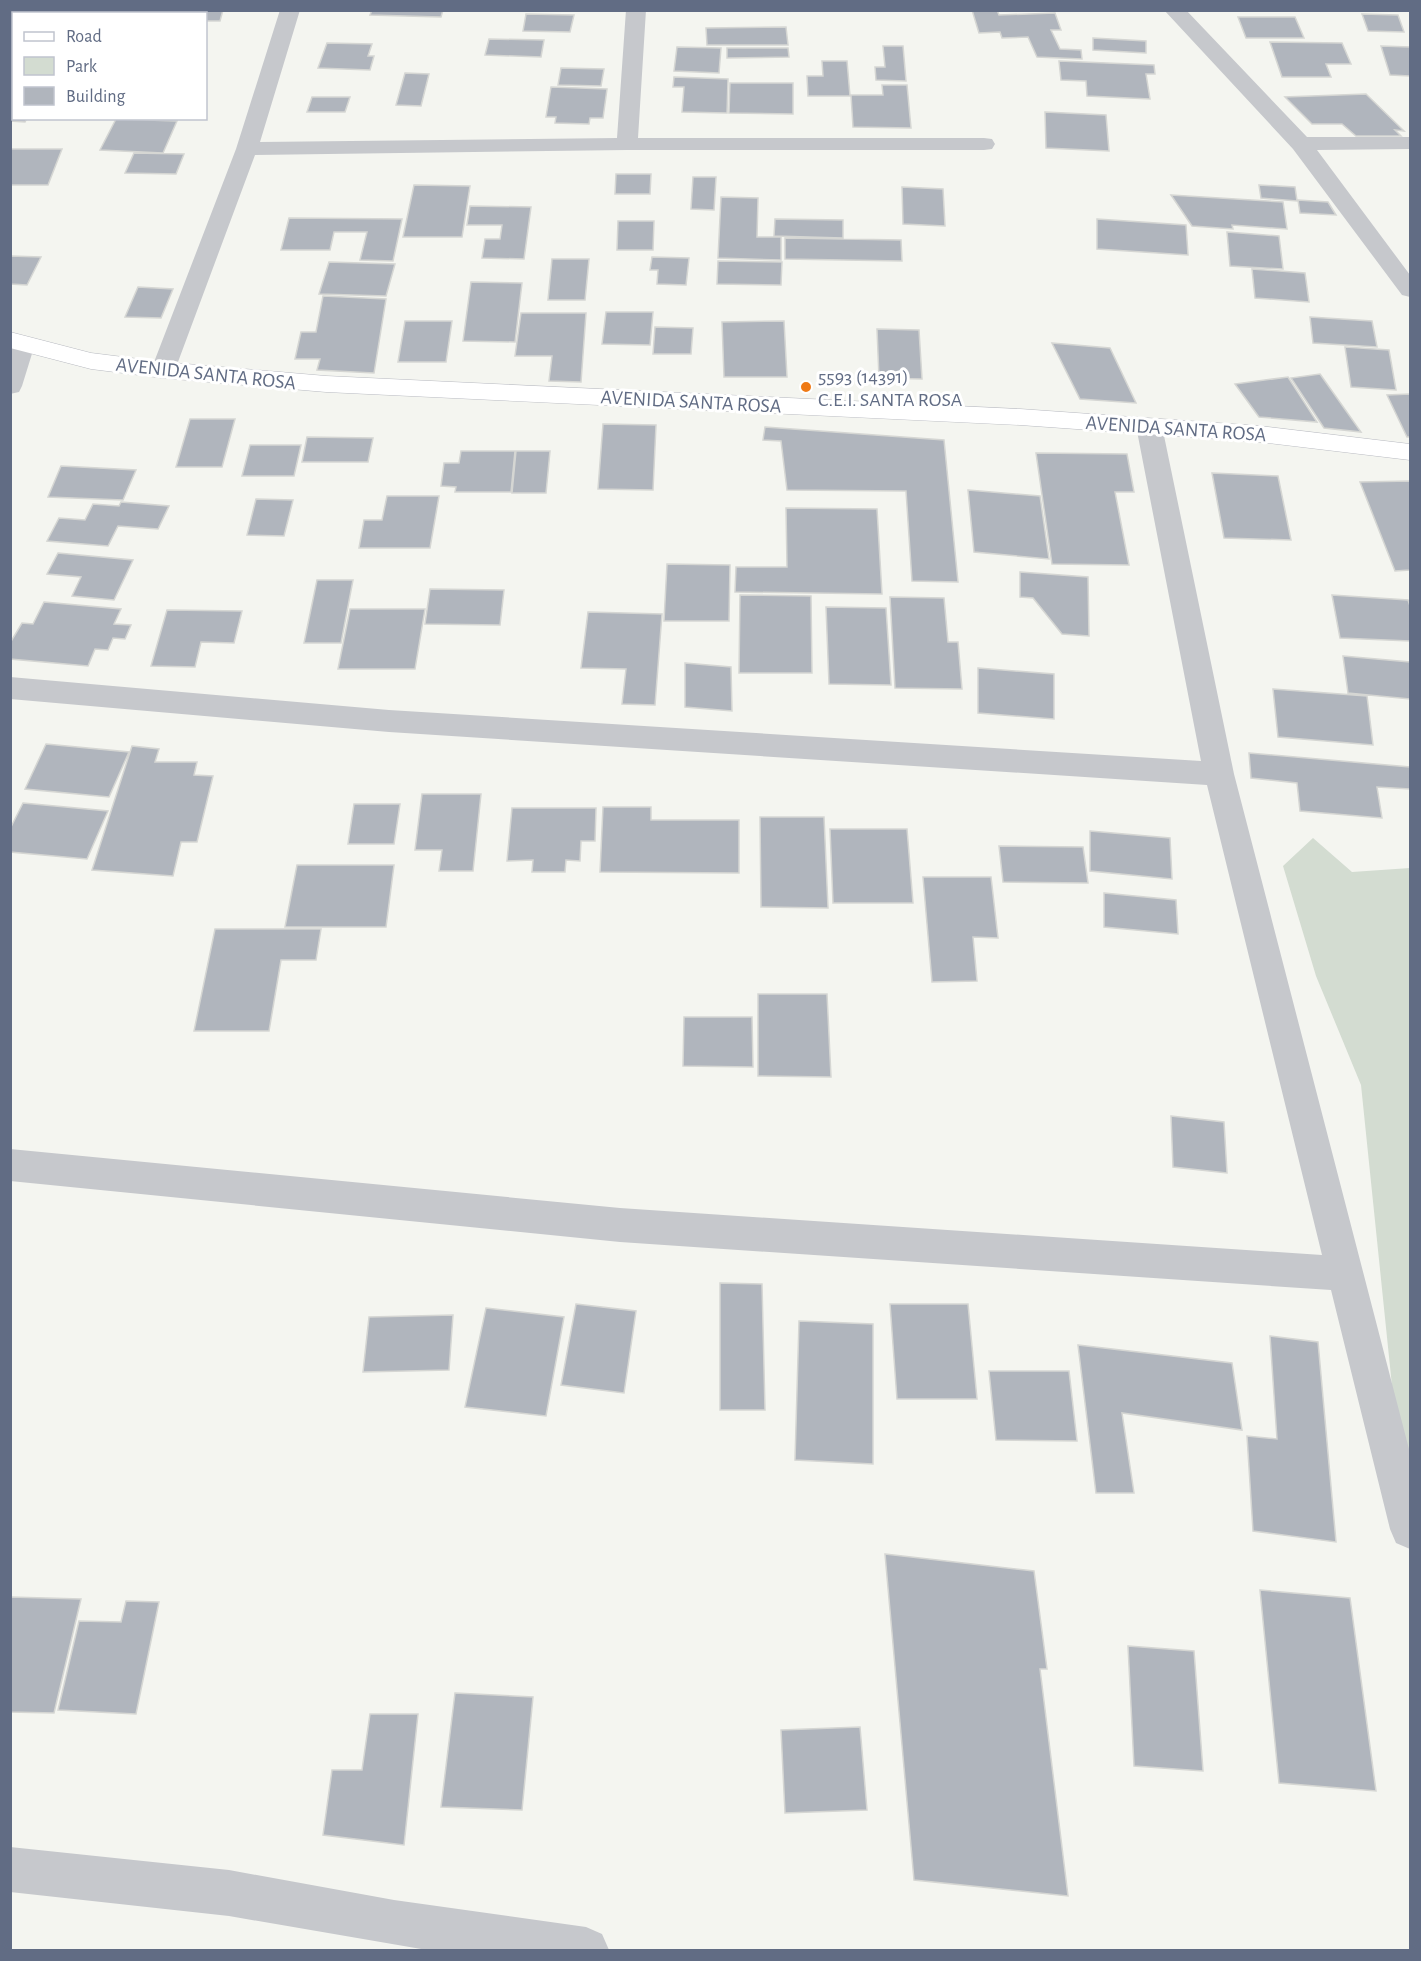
<svg xmlns="http://www.w3.org/2000/svg" width="1421" height="1961" viewBox="0 0 1421 1961" font-family="'Alegreya Sans',sans-serif">
<style>
.green{fill:#d3dcd1}
.building{fill:#b0b5bd;stroke:#d5d6d3;stroke-width:1.5}
.lines{fill:none;stroke-linecap:round;stroke-linejoin:round}
.secondary-casing{stroke:#b8bac1;stroke-width:1}
.street{fill:#c6c8cc;fill-rule:evenodd}
.secondary{fill:#fff;fill-rule:evenodd}
.poi-dot{fill:#ef7a15;stroke:#fff;stroke-width:2}
.labels{text-anchor:middle;stroke-width:6;stroke-linejoin:round;paint-order:stroke}
.far-street-label{font-size:20px;fill:#616c84;stroke:#fff}
.far-poi-label{font-size:20px;fill:#616c84;stroke:#fff;text-anchor:start}
</style>
<rect width="100%" height="100%" fill="#f4f5f0"/>
<path class="green" d="M1313 838 1352 872 1410 868V1465L1395 1415 1361 1085 1316 976 1283 866Z"/>
<path class="building" d="M10 10H58L57 14H14V25H10Z
M168 10H223L220 21H206V14H167Z
M372 10H443L441 17 370 15Z
M972 10H997L999 15 1055 13 1061 30H1051L1060 49 1081 50 1082 59 1037 57 1028 37 1002 38 1000 32 979 33Z
M526 14 574 15 570 32 523 31Z
M1362 14 1398 15 1404 32 1368 31Z
M1238 17H1295L1304 38H1246Z
M786 27 788 45H707L706 28Z
M1093 38 1146 41V53L1093 50Z
M489 39 544 40 541 57 485 55Z
M1270 42 1342 43 1351 64H1326L1331 77H1282Z
M327 43 372 44 368 56H374L370 70 318 68Z
M883 46H903L906 81 876 80 875 67H885Z
M1381 46 1410 47V76L1390 75Z
M677 47 721 48 719 73 674 71Z
M727 48H788L789 57 727 58Z
M822 61H847L850 96H808L807 76H823Z
M1059 61 1154 65 1155 74H1146L1150 99 1087 96 1086 81 1061 80Z
M561 68 604 69 601 86 558 85Z
M405 73 429 74 421 106 396 105Z
M674 77 728 79 727 113 682 112 684 87H673Z
M730 83H793V114L729 113Z
M882 85H907L911 128 853 127 851 95H883Z
M551 87 607 89 603 118H590L589 124 555 123 556 117H546Z
M1366 94 1404 131 1395 130 1401 136H1356L1342 124H1312L1285 97Z
M10 97H14V118H27L25 122 10 121Z
M312 97H350L345 112H307Z
M1045 112 1106 115 1109 151 1046 148Z
M116 119 177 121 163 153 100 150Z
M10 149H62L48 185H10Z
M134 153 184 154 176 174 125 173Z
M616 174H651L650 194H615Z
M693 177H716L714 210 691 209Z
M414 185 470 186 462 237H403Z
M1259 185 1295 187 1297 201 1261 198Z
M902 187 943 189 945 226 903 224Z
M1171 195 1283 202 1287 229 1232 225 1233 229 1192 226Z
M721 197 758 198 757 237H781V260L718 258Z
M1298 200 1328 202 1336 215 1300 213Z
M470 206 531 207 524 259 482 258 485 239H500L502 225H467Z
M289 218 402 219 393 261 360 260 367 232H334L330 250H281Z
M775 219 843 220V238L774 236Z
M1097 219 1186 225 1188 255 1097 249Z
M618 221H654L653 250H617Z
M1227 232 1279 236 1283 269 1230 266Z
M785 238 901 240 902 261 785 259Z
M10 256 41 257 27 285 10 284Z
M652 257 689 258 686 285 657 284 658 270H650Z
M552 259H589L585 300H548Z
M718 261 782 262 781 285 717 284Z
M329 262 395 264 386 296 319 294Z
M1252 269 1305 273 1309 302 1255 298Z
M471 282 522 283 515 342 463 341Z
M138 287 173 289 161 318 125 317Z
M323 296 386 299 374 373 317 370 320 359H295L301 332H316Z
M606 312H653L650 345 602 344Z
M521 313H586L581 382 549 381 552 356H515Z
M1310 317 1372 321 1377 347 1313 343Z
M405 321H452L446 362H398Z
M784 321 787 377H724L722 322Z
M655 327 693 328 691 354H653Z
M877 329 919 330 922 379 879 378Z
M1052 343 1110 348 1136 403 1080 399Z
M1345 347 1389 350 1396 390 1351 387Z
M1320 374 1361 432 1324 428 1291 378Z
M1288 377 1317 422 1259 417 1235 384Z
M1410 394V437H1407L1387 395Z
M190 419H235L222 467H176Z
M603 424 656 425 653 490 598 489Z
M765 427 944 440 958 582 912 581 906 491 787 490 781 441 763 440Z
M307 437 373 438 368 462H302Z
M250 445H301L294 476H242Z
M461 451H515L511 492H455L456 487 441 486 444 463H459Z
M516 451H550L546 493H512Z
M1036 453 1127 454 1134 492H1115L1129 565 1052 564Z
M61 466 136 470 123 500 48 497Z
M1212 473 1278 476 1291 540 1224 538Z
M1410 481V570L1395 571 1360 482Z
M968 490 1040 496 1049 559 974 552Z
M387 496H439L430 548H359L364 520H382Z
M256 499 293 500 284 536 247 535Z
M121 502 169 506 158 529 118 526 108 546 47 541 59 518 85 520 93 504 119 506Z
M786 508 877 509 882 594 735 592 736 567H787Z
M58 553 133 560 114 600 72 596 81 577 47 574Z
M667 564 730 565 729 621H664Z
M1020 572 1088 577 1089 636 1062 634 1033 598 1020 597Z
M317 580H353L341 643H304Z
M430 589 504 590 500 625 425 624Z
M740 595 811 596 812 673H739Z
M1332 595 1408 600 1410 606V641L1340 638Z
M890 597 944 598 948 642H958L962 689 895 688Z
M44 602 121 609 114 624 131 625 125 639 113 638 108 650 95 649 88 666 10 659V643L22 623 33 624Z
M826 607 886 608 891 685 829 684Z
M350 609H425L415 669H338Z
M167 610 242 611 234 643 201 642 195 667 151 666Z
M588 612 662 614 655 705 622 704 626 669 581 668Z
M1343 656 1410 662V699L1348 693Z
M685 663 731 667 732 711 685 707Z
M978 668 1054 674V719L978 713Z
M1273 689 1367 696 1373 745 1278 737Z
M46 744 129 752 109 797 25 789Z
M132 746 159 749 155 762H197L194 775 213 776 197 842H181L173 876 92 870Z
M1249 753 1410 767V789L1377 787 1382 818 1300 811 1297 783 1251 778Z
M422 794H481L473 871H439L442 850H415Z
M23 803 108 811 87 859 10 852V829Z
M354 804H400L394 844H348Z
M603 807H651V820H739V873L600 872Z
M512 808H596L595 841H581L580 861 566 860 565 872H532L533 860 507 861Z
M760 817H824L828 908 761 907Z
M830 829H907L913 903H833Z
M1090 831 1170 838 1172 879 1090 871Z
M999 846 1083 847 1088 883 1003 882Z
M297 865H394L386 927H285Z
M923 877H991L998 938 973 937 977 981 932 982Z
M1104 893 1176 900 1178 934 1104 927Z
M215 929H321L316 960H281L269 1031H194Z
M758 994H827L831 1077 758 1076Z
M684 1017H752L753 1067 683 1066Z
M1171 1116 1224 1122 1227 1173 1173 1167Z
M720 1283 762 1284 765 1410H720Z
M576 1304 636 1311 624 1393 561 1385Z
M890 1304H968L977 1399H897Z
M486 1308 564 1317 546 1416 465 1407Z
M453 1315 449 1370 363 1372 369 1317Z
M799 1321 873 1324V1464L795 1460Z
M1270 1336 1318 1342 1336 1542 1253 1531 1247 1436 1277 1439Z
M1078 1345 1232 1363 1242 1430 1122 1413 1134 1493H1096Z
M989 1371H1069L1077 1441 996 1440Z
M885 1554 1034 1571 1047 1669H1040L1068 1896 914 1880Z
M1260 1590 1350 1598 1376 1791 1279 1783Z
M10 1597 81 1599 54 1713 10 1712Z
M126 1601 159 1602 136 1714 58 1710 79 1621 121 1622Z
M1128 1646 1194 1651 1203 1771 1134 1766Z
M455 1693 533 1697 522 1810 441 1807Z
M370 1714H418L404 1845 323 1835 332 1770H362Z
M860 1727 867 1810 785 1813 781 1730Z"/>
<g class="lines">
<g class="secondary-casing">
<path id="secondary" d="M10 332 91 353 163 362 326 376 1020 409 1260 426 1410 444V460L1260 442 1020 425 326 392 163 378 91 369 14 349 10 348Z"/>
</g>
<path class="street" d="M280 10H300L260 142 617 138 626 10H646L638 138H984L992 139 995 144 992 149 984 150H627L255 155 175 370 172 375 163 378 154 375 151 370 236 149Z
M1164 10H1186L1307 137H1410V149L1317 150 1410 275V297L1402 295 1293 149Z
M23 337 32 339 35 344 22 386 19 392 10 394V345L14 339Z
M1149 418 1158 420 1162 426 1234 774 1410 1453V1549L1396 1543 1390 1529 1331 1290 620 1242 10 1181V1149L620 1208 1322 1255 1207 785 389 732 10 699V677L389 710 1201 761 1136 426 1140 420Z
M10 1847 229 1870 394 1900 586 1927 602 1934 609 1950H427L229 1916 10 1892Z"/>
<use href="#secondary" class="secondary"/>
</g>
<circle class="poi-dot" cx="806" cy="387" r="6"/>
<g class="labels">
<g class="far-street-label">
<text transform="translate(206 373) rotate(6)" y="7">AVENIDA SANTA ROSA</text>
<text transform="translate(691 401) rotate(3)" y="7">AVENIDA SANTA ROSA</text>
<text transform="translate(1176 428) rotate(4)" y="7">AVENIDA SANTA ROSA</text>
</g>
<g class="far-poi-label">
<text x="818" y="383">5593 (14391)<tspan x="818" dy="23">C.E.I. SANTA ROSA</tspan></text>
</g>
</g>
<rect width="1421" height="1961" fill="none" stroke="#616c84" stroke-width="24"/>
<rect x="12" y="12" width="195" height="108" fill="#ffffff" stroke="#c0c4ce" stroke-width="1.5"/>
<rect x="24" y="32" width="30" height="9" fill="#ffffff" stroke="#c0c4ce" stroke-width="1.5"/>
<text x="66" y="42" font-size="18" fill="#616c84">Road</text>
<rect x="24" y="57" width="30" height="18" fill="#d3dcd1" stroke="#c0c4ce" stroke-width="1.5"/>
<text x="66" y="72" font-size="18" fill="#616c84">Park</text>
<rect x="24" y="87" width="30" height="18" fill="#b0b5bd" stroke="#c0c4ce" stroke-width="1.5"/>
<text x="66" y="102" font-size="18" fill="#616c84">Building</text>
</svg>
